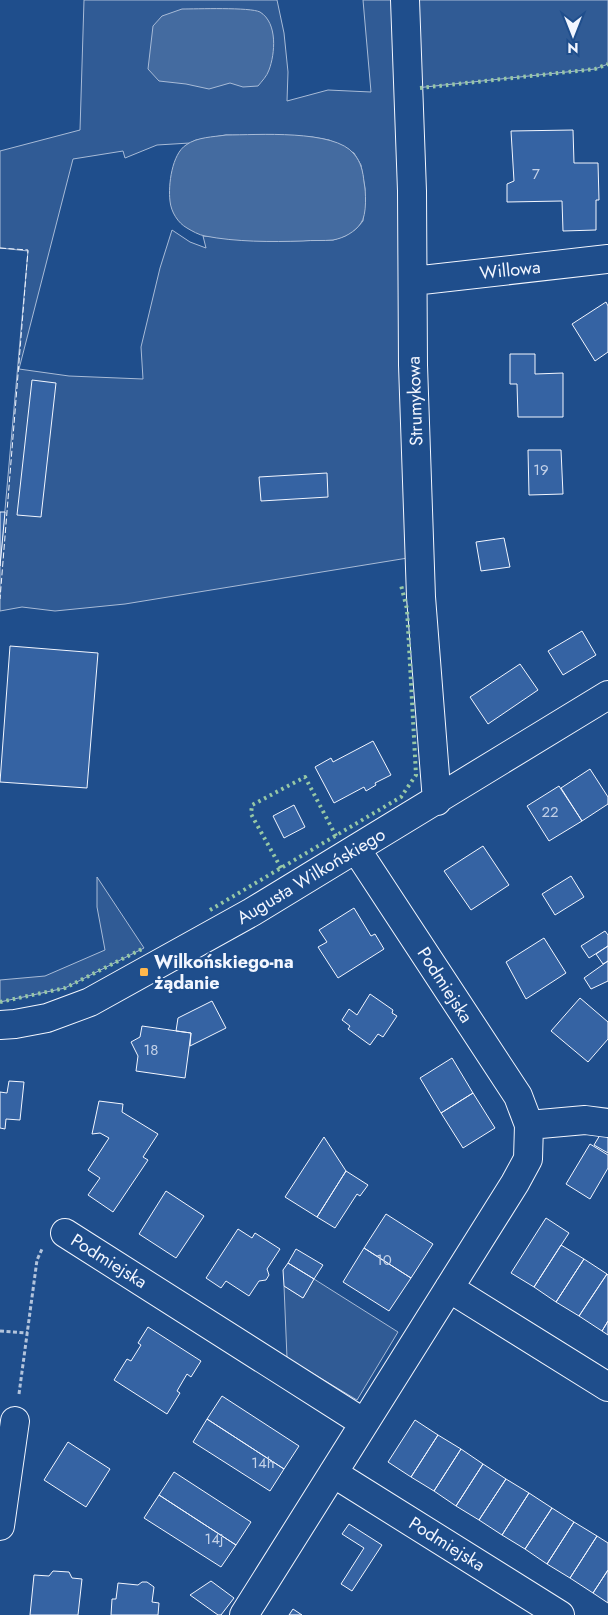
<svg xmlns="http://www.w3.org/2000/svg" width="608" height="1615" viewBox="0 0 608 1615" font-family="Jost,sans-serif">
<style>
.built{fill:#305b95;stroke:#a8bbd7;fill-rule:evenodd}
.water{fill:#446ba0;stroke:#a8bbd7}
.building{fill:#3563a3;stroke:#f2f6ff}
.lines{fill:none;stroke-linecap:round;stroke-linejoin:round}
.street-casing{stroke:#f2f6ff;stroke-width:30}
.path{stroke:#b3c4dc;stroke-width:3;stroke-dasharray:4 2.5;stroke-linecap:butt}
.street{stroke:#1f4e8c;stroke-width:28}
.hedge{stroke:#97c8a6;stroke-width:4;stroke-dasharray:2.5 4;stroke-linecap:butt}
.fence{stroke:#f2f6ff;stroke-width:1;stroke-dasharray:6 2.5;stroke-linecap:butt}
.poi-dot{fill:#ffb74d;stroke:#1f4e8c;stroke-width:2}
.labels{text-anchor:middle;stroke-width:4;stroke-linejoin:round;paint-order:stroke}
.number-label{font-size:15px;fill:#c3d1e8}
.street-label{font-size:18px;fill:#f2f6ff;stroke:#1f4e8c}
.poi-label{font-size:18px;font-weight:bold;fill:#f2f6ff;stroke:#1f4e8c;text-anchor:start}
</style>
<rect width="100%" height="100%" fill="#1f4e8c"/>
<path class="built" d="M84 0H277L284 33 288 72 287 101 328 90 371 92 363 0H405L420 556 125 604 55 611 22 607 0 611V566L28 251 0 248V151L80 130ZM226 135 312 137 329 140 354 153 361 165 365 189 363 221 356 229 345 236 333 240 280 241 203 236 206 248 190 242 172 230 160 268 141 347 143 379 69 376 19 369 73 159 123 151 125 158 157 145 190 143 196 140Z
M411 0H608V64L595 69 416 88Z
M97 877 144 948 65 988 0 1002V980L45 976 105 950 97 907Z
M314 1279 398 1332 357 1400 287 1358 284 1286 303 1298Z"/>
<path class="water" d="M182 9C196 9 250 7 260 12 278 23 275 54 269 70 267 76 262 81 258 86L243 87 230 83 209 89 186 84 159 81 148 69 153 26 162 16Z
M226 135C256 135 335 129 354 154 361 162 363 172 364 182 366 191 367 215 361 223 355 232 344 238 333 240 323 241 313 240 303 241 271 242 236 242 205 236 199 235 192 231 187 228 178 223 171 212 170 201 168 185 172 154 186 145 197 137 213 137 226 135Z"/>
<path class="building" d="M573 130 574 163H598L599 200H596V230L563 231 562 201 507 202V184L514 181 511 131Z
M606 302 608 306V352L595 361 572 324Z
M510 354H535V374L563 373V417H518L517 384H510Z
M32 380 56 383 41 517 17 515Z
M528 450H561L563 494 529 495Z
M327 473 328 497 261 501 259 477Z
M0 512H5L0 566Z
M504 538 510 567 481 571 476 542Z
M582 631 596 655 563 675 548 651Z
M10 646 98 653 87 788 0 782Z
M520 664 538 690 488 724 470 697Z
M373 741 391 775 375 783 376 785 366 791 364 787 334 803 315 767 331 758 333 762Z
M590 769 608 797V804L582 821 561 788Z
M559 786 582 821 549 841 527 806Z
M294 805 305 827 284 838 273 816Z
M483 846 509 885 471 910 444 871Z
M571 876 584 897 555 915 542 894Z
M354 908 371 936 375 934 384 949 338 978 318 947 327 942 319 930Z
M605 931 608 935V946L589 958 581 946Z
M544 938 566 973 526 999 506 962Z
M608 946V961L603 964 596 954Z
M608 961V981L591 989 584 978Z
M370 994 393 1010 392 1013 397 1016 383 1037 378 1034 370 1045 348 1029 350 1026 342 1020 349 1009 357 1015Z
M580 998 608 1022V1039L588 1062 551 1031Z
M212 1001 226 1028 190 1046 191 1033 176 1031 178 1018Z
M142 1026 191 1033 185 1078 136 1071 138 1056 131 1042 140 1037Z
M452 1058 473 1093 441 1113 420 1078Z
M9 1081 24 1082 20 1120 6 1119 5 1129 0 1128V1092L7 1093Z
M473 1093 495 1128 463 1148 441 1113Z
M99 1101 123 1104 122 1112 158 1134 143 1157 148 1160 113 1212 88 1195 100 1178 88 1170 109 1138 100 1133 92 1134Z
M603 1130 608 1133V1153L594 1145Z
M324 1137 346 1171 317 1217 285 1197Z
M590 1144 608 1155V1168L590 1199 566 1184Z
M346 1171 368 1185 360 1196 357 1194 335 1228 317 1217Z
M166 1191 204 1216 176 1258 139 1234Z
M386 1214 433 1244 411 1278 364 1248Z
M546 1218 569 1233 534 1287 511 1273Z
M238 1229 252 1238 255 1233 280 1249 267 1269 269 1275 266 1280 259 1281 249 1296 226 1281 221 1288 206 1278Z
M561 1245 584 1259 556 1302 534 1287Z
M364 1248 411 1278 389 1311 343 1282Z
M296 1249 323 1265 314 1279 288 1263Z
M584 1259 607 1274 579 1316 556 1302Z
M288 1263 314 1279 303 1298 284 1286 283 1270Z
M607 1274 608 1275V1321L602 1331 579 1316Z
M608 1321V1335L602 1331Z
M148 1327 201 1361 191 1377 187 1374 177 1391 180 1393 167 1414 114 1380 127 1359 131 1361 141 1345 138 1343Z
M222 1396 299 1446 284 1469 207 1419Z
M207 1419 284 1469 270 1491 193 1442Z
M415 1420 438 1435 411 1477 388 1462Z
M438 1435 461 1449 434 1491 411 1477Z
M68 1442 110 1469 86 1507 44 1480Z
M461 1449 483 1464 456 1506 434 1491Z
M483 1464 506 1479 479 1520 456 1506Z
M174 1472 251 1522 236 1545 159 1495Z
M506 1479 529 1493 502 1535 479 1520Z
M529 1493 552 1508 525 1549 502 1535Z
M159 1495 236 1545 221 1567 144 1518Z
M552 1508 574 1522 547 1564 525 1549Z
M574 1522 597 1536 570 1578 547 1564Z
M349 1524 382 1545 352 1591 341 1584 364 1548 342 1534Z
M597 1536 608 1543V1570L593 1593 570 1578Z
M608 1570V1603L593 1593Z
M53 1571 69 1572 72 1578 82 1579 78 1615H30L34 1575 49 1576Z
M211 1581 234 1598 221 1615H218L190 1595Z
M142 1582H147L154 1587 152 1602 159 1603 158 1615H111L112 1599H116L118 1583 138 1585Z
M293 1609 302 1615H289Z"/>
<g class="lines">
<g class="street-casing">
<path id="street" d="M405 0 412 191 413 365 421 597 437 801
M413 281 608 259
M0 1025 15 1024 47 1018 90 1002 252 912 608 695
M529 1125 585 1120 608 1123
M65 1233 364 1423
M449 1288 608 1387
M333 1473 560 1615
M0 1526 15 1421
M244 1615 515 1183 528 1159 529 1125 518 1096 356 849"/>
</g>
<path class="path" d="M0 1331 28 1333
M19 1394 37 1260 42 1249"/>
<use href="#street" class="street"/>
<path class="hedge" d="M420 88 595 69 608 64
M281 868 251 814 252 805 305 777 336 836
M210 910 401 797 416 775 407 609 401 585
M0 1002 65 988 144 948"/>
<path class="fence" d="M0 248 28 250 0 599"/>
</g>
<rect class="poi-dot" x="139" y="967" width="10" height="10" rx="2.5"/>
<g class="labels">
<g class="number-label">
<text x="536" y="179">7</text>
<text x="541" y="475">19</text>
<text x="550" y="817">22</text>
<text x="151" y="1055">18</text>
<text x="384" y="1265">10</text>
<text x="263" y="1468">14h</text>
<text x="214" y="1544">14j</text>
</g>
<g class="street-label">
<text transform="translate(510 270) rotate(-6)" y="6">Willowa</text>
<text transform="translate(415 401) rotate(-92)" y="6">Strumykowa</text>
<text transform="translate(311 876) rotate(-31)" y="6">Augusta Wilkońskiego</text>
<text transform="translate(445 985) rotate(57)" y="6">Podmiejska</text>
<text transform="translate(109 1261) rotate(32)" y="6">Podmiejska</text>
<text transform="translate(447 1544) rotate(32)" y="6">Podmiejska</text>
</g>
<g class="poi-label">
<text x="154" y="968">Wilkońskiego-na<tspan x="154" dy="21">żądanie</tspan></text>
</g>
</g>
<g transform="translate(573 35) rotate(180)" stroke="#1f4e8c" stroke-width="4" paint-order="stroke">
<path d="M0-4L9 19L0 12L-9 19Z" fill="#f2f6ff"/>
<text y="-8" font-size="14" font-weight="bold" text-anchor="middle" fill="#f2f6ff">N</text>
</g>
</svg>
